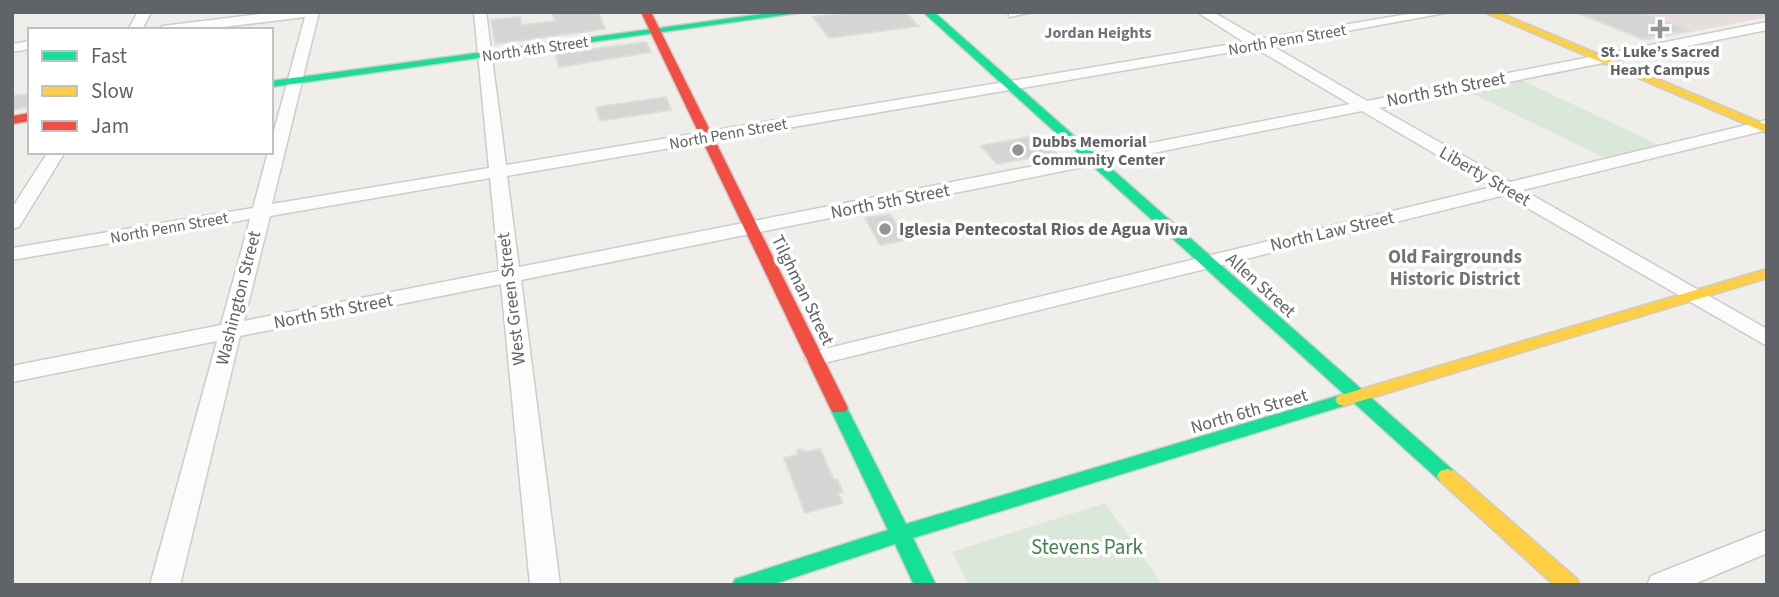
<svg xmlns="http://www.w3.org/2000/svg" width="1779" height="597" viewBox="0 0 1779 597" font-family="'Source Sans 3',sans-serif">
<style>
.medical{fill:#e5dedc}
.green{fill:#dae8d9}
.building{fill:#d6d5d3;stroke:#deddda;stroke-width:2}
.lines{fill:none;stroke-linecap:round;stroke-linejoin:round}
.street-casing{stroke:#cccccb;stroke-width:3}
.fast-casing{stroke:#cccccb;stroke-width:3}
.slow-casing{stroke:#cccccb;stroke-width:3}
.jam-casing{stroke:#cccccb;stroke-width:3}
.street{fill:#fdfcfc;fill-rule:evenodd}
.fast{fill:#16e098;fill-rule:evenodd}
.slow{fill:#ffcf43;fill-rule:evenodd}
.jam{fill:#f24e42;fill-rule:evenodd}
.poi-dot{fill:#929495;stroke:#fff;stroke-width:2.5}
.labels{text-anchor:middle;stroke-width:7;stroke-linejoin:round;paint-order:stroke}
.far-neighbourhood-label{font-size:16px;font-weight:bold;fill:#717479;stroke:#fff}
.far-street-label{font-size:16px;fill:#606367;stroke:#fff}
.far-poi-label{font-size:16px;font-weight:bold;fill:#606367;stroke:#fff}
.street-label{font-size:18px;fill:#606367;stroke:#fff}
.poi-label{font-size:18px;font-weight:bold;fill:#606367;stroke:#fff;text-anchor:start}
.neighbourhood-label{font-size:19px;font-weight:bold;fill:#717479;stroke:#fff}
.near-park-label{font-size:21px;fill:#428349;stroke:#fff}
</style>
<rect width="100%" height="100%" fill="#efeeea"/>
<path class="medical" d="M1572 12H1767V17L1645 41Z"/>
<path class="green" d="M1519 79 1661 146 1605 158 1467 91Z
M1105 503 1163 585H969L952 552Z"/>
<path class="building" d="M552 12H598L605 29 495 44 491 20 520 17 522 25 555 21Z
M850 12H906L918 26 829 38 813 17Z
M1577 12H1641L1689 30 1642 39Z
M646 42 651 52 559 67 556 54Z
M30 94V107L12 110V96Z
M666 97 671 110 600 121 596 107Z
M1039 135 1056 153 997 164 981 146Z
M890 214 907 240 880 245 865 218Z
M798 449 807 452 820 449 834 480 837 479 843 492 838 493 843 503 805 513 784 458 796 455Z"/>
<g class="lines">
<g class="street-casing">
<path id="street" d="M138 12H151L142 30H128Z
M277 12H319L272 204 489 168 474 12H486L506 165 1244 42 1197 12H1213L1260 39 1420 12H1450L1271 45 1367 101 1767 22V30L1379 108 1510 182 1767 120V130L1523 190 1767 329V346L1505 195 816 365 808 363 805 358 808 353 816 351 1492 187 1362 111 521 280 560 585H530L501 284 240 336 180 585H150L217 341 12 382V366L221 325 250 219 12 260V248L253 208 268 152H271V142L305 17 198 30H157L163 26ZM1255 48 1350 104 519 267 507 176ZM490 178 499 271 244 321 270 216Z
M1009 12H1033L1009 17Z
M30 41V49L12 52V44Z
M48 152H65L19 227 12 229V208Z
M1767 530V553L1692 585H1647L1651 576Z"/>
</g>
<g class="fast-casing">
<path id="fast" d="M777 12H805L271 87V81Z
M923 12H934L1454 471 1457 476 1454 481 1447 483 1440 481 1352 401 1350 404 913 538 936 585H914L895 544 771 585H732L735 579 888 530 830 408 833 404H845L906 524 1344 394Z"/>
</g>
<g class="slow-casing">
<path id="slow" d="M1484 12H1498L1767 125V133Z
M1767 269V278L1344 406 1338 404 1335 400 1338 396Z
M1447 469 1454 471 1577 579 1580 585H1554L1440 481 1437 476 1440 471Z"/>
</g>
<g class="jam-casing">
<path id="jam" d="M641 12H651L848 408 845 412H833L830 408Z
M30 113V121L12 124V116Z"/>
</g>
<use href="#street" class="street"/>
<use href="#fast" class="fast"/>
<use href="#slow" class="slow"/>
<use href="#jam" class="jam"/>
</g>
<g class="poi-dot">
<path d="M1656.5 18.5h7v7h7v7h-7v7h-7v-7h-7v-7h7z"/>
<circle cx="1018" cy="150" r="7"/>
<circle cx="885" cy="229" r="7"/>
</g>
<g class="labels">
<g class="far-neighbourhood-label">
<text x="1098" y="38">Jordan Heights</text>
</g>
<g class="far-street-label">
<text transform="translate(1287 39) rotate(-10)" y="6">North Penn Street</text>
<text transform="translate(535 48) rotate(-8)" y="6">North 4th Street</text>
<text transform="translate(728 133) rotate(-10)" y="6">North Penn Street</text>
<text transform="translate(169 227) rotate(-10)" y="6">North Penn Street</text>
</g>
<g class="far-poi-label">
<text x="1660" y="57">St. Luke’s Sacred<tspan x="1660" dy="18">Heart Campus</tspan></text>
<text x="1032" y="147" text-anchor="start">Dubbs Memorial<tspan x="1032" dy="18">Community Center</tspan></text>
</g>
<g class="street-label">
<text transform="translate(1446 89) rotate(-11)" y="6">North 5th Street</text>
<text transform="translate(1485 176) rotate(30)" y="6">Liberty Street</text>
<text transform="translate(890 201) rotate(-11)" y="6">North 5th Street</text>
<text transform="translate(1332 231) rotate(-13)" y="6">North Law Street</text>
<text transform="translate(1261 285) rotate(42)" y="6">Allen Street</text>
<text transform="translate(803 290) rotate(64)" y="6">Tilghman Street</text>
<text transform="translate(238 298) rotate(-76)" y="6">Washington Street</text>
<text transform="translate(511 299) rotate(-97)" y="6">West Green Street</text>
<text transform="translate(333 311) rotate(-11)" y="6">North 5th Street</text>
<text transform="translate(1249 411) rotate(-16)" y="6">North 6th Street</text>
</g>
<g class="poi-label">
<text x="899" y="235">Iglesia Pentecostal Rios de Agua Viva</text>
</g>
<g class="neighbourhood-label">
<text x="1455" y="263">Old Fairgrounds<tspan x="1455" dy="22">Historic District</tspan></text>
</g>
<g class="near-park-label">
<text x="1087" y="554">Stevens Park</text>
</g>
</g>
<rect width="1779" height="597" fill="none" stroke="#606367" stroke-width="28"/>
<rect x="28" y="28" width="245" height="126" fill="#ffffff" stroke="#bfc1c2" stroke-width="2"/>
<rect x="42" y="51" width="35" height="10" fill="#16e098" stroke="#bfc1c2" stroke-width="2"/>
<text x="91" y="63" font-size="21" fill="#606367">Fast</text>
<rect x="42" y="86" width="35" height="10" fill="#ffcf43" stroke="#bfc1c2" stroke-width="2"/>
<text x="91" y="98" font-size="21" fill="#606367">Slow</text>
<rect x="42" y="121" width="35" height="10" fill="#f24e42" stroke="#bfc1c2" stroke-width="2"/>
<text x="91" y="133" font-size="21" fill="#606367">Jam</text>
</svg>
